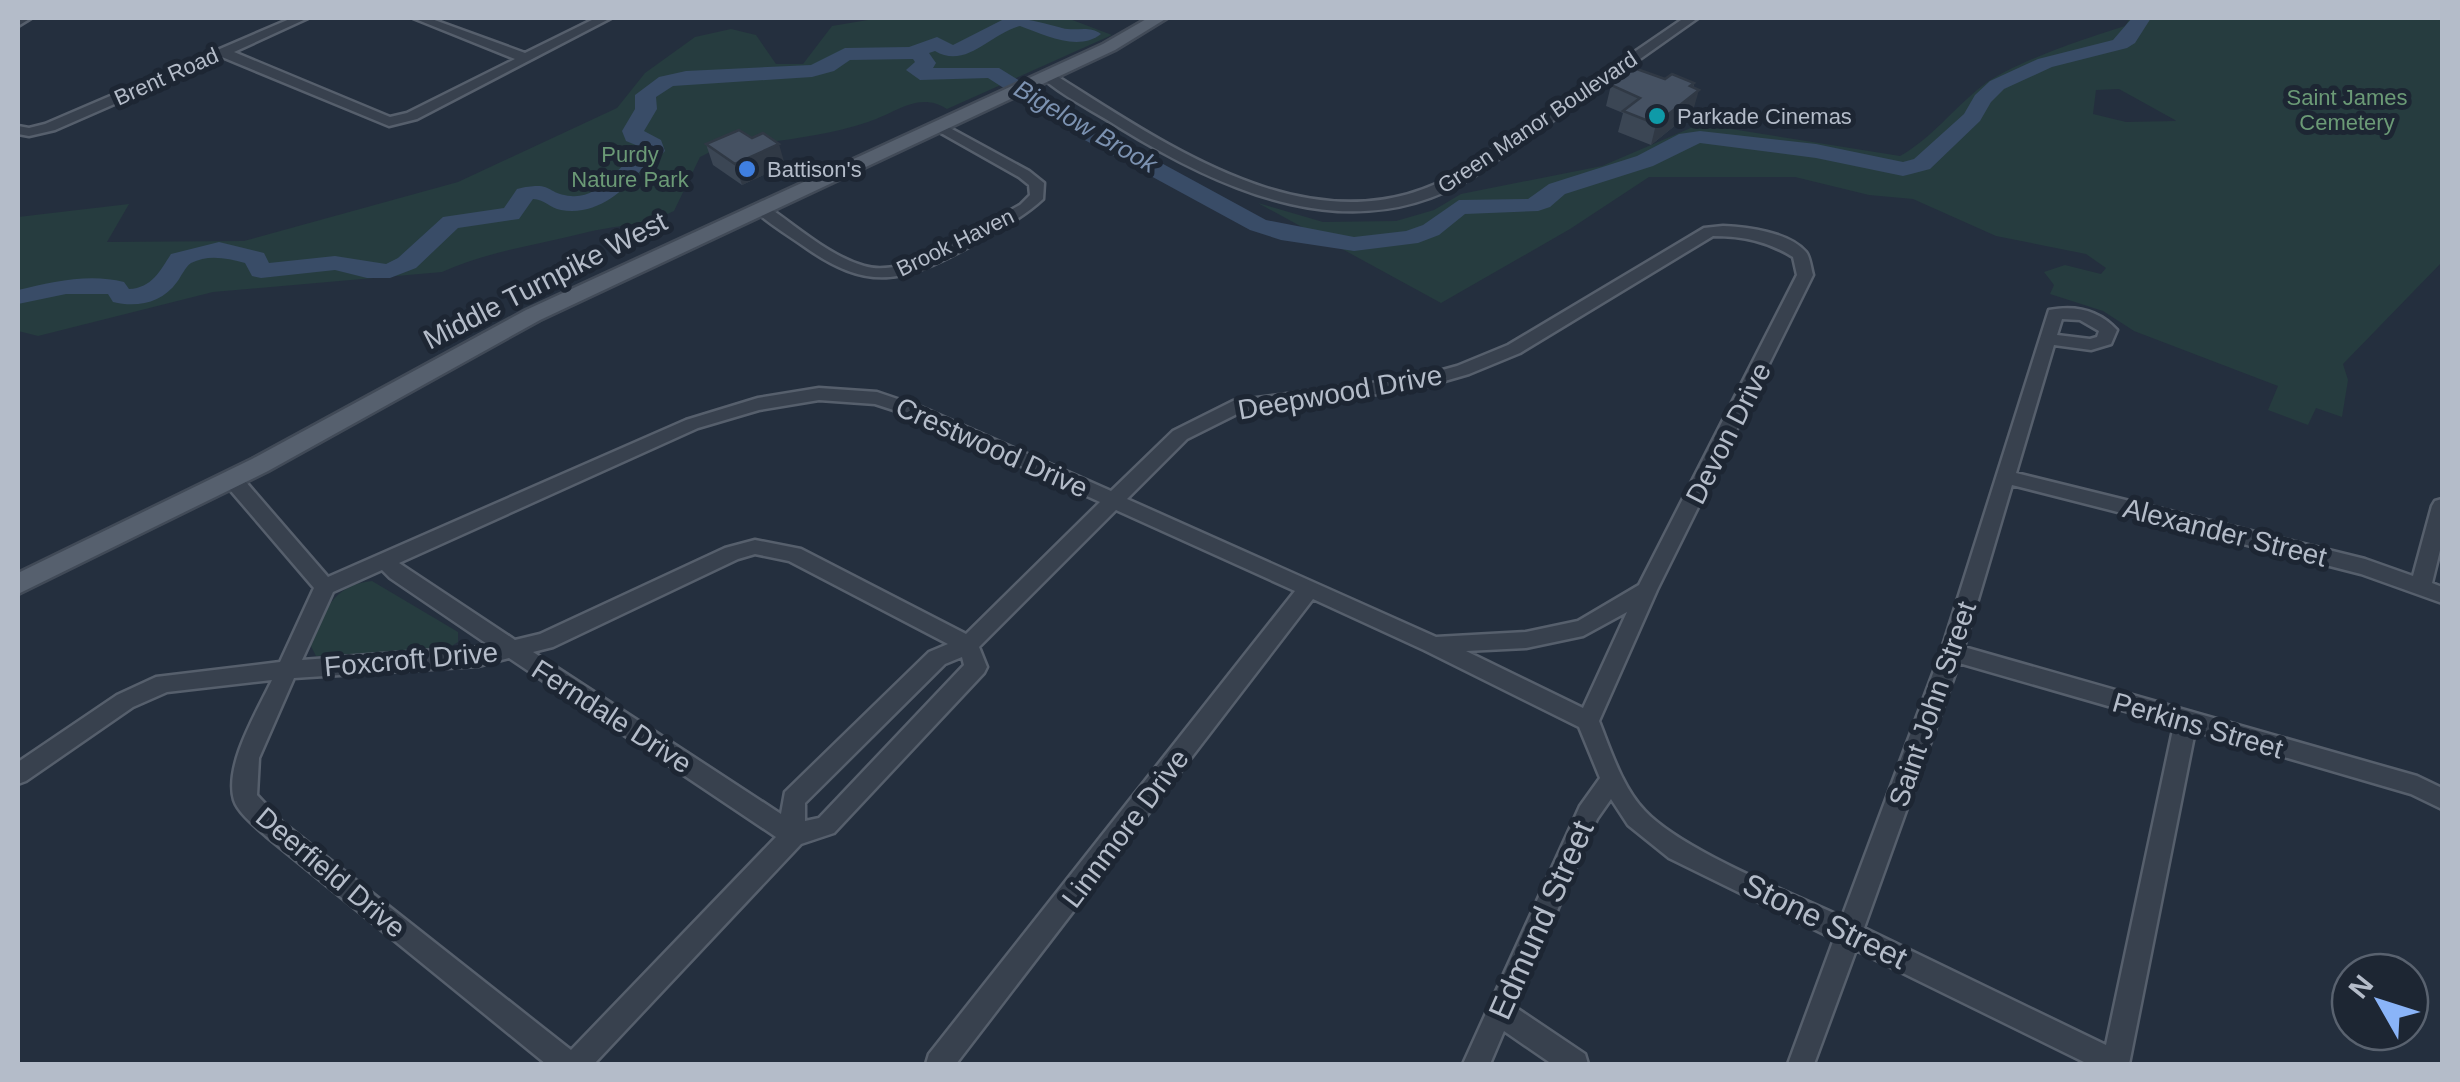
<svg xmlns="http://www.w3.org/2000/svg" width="2460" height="1082" viewBox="0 0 2460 1082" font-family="Arial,sans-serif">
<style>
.green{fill:#263c3f;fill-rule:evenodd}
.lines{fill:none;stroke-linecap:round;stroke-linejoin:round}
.river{fill:#394c67;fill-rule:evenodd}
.minor-casing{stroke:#565f6c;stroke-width:5}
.major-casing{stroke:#414a57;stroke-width:5}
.minor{fill:#38414e;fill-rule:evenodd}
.major{fill:#56606e;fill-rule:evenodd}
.wall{fill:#3b4654}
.shaded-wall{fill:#303945}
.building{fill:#455162;stroke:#303945;stroke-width:2.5}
.culture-dot{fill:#0f9aa8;stroke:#1d2633;stroke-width:4}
.shop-dot{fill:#3f7fe0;stroke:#1d2633;stroke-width:4}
.labels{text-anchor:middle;stroke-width:10;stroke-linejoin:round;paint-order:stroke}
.far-street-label{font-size:22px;fill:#b4bcc9;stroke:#1d2633}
.far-park-label{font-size:22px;fill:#6b9a76;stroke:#1d2633}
.far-poi-label{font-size:22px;fill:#b4bcc9;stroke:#1d2633;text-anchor:start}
.far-water-label{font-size:25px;font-style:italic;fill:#7c92b1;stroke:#1d2633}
.street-label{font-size:28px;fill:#b4bcc9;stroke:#1d2633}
.near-street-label{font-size:32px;fill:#b4bcc9;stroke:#1d2633}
</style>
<rect width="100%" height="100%" fill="#242f3e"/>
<path class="green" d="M880 18H1067L1112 35 947 109C918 91 897 113 868 122 819 138 767 142 716 149L700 157 674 211C642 226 617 225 584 233 536 245 486 252 442 272L213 292 38 336 18 331V217L129 204 107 242 244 241 458 182 617 108 645 73 695 37 731 29 756 35 776 64H803L832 26Z
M2130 18H2442V262L2343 364 2348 380 2342 417 2316 408 2308 425 2268 410 2278 386 2134 331 2103 311 2050 294 2054 285 2044 272 2065 265 2101 274 2106 268 2086 254 1996 236 1913 199 1869 195 1795 177H1649L1570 229 1441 303 1258 203 1323 222 1396 221 1434 210 1461 194 1602 166 1700 124 1900 156C1931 139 1954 108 1982 86 2014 62 2086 38 2125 26ZM2119 89 2175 120 2176 121 2126 122 2093 114 2096 90Z
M372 581 458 632V642L447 649 316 656 310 644C324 611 333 585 372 581Z"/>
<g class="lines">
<path class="river" d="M1006 18C1028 18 1041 23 1062 28 1076 32 1089 25 1101 34 1078 52 1045 35 1020 26 991 33 966 70 935 51L929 53 936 63 933 68H999L1097 128 1266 220 1354 237 1406 231 1423 225 1459 200 1528 199 1549 184 1637 156 1679 134 1700 131 1816 144 1903 162 1914 159 1964 114 1975 95 1990 81 2038 59 2113 40 2132 18H2151L2135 43 2127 48 2052 67 2004 89 1991 102 1980 121 1930 169 1911 174 1903 176 1816 158 1700 143 1653 166 1565 194 1550 207 1538 211 1465 214 1439 235 1418 243 1354 251 1281 240 1250 230 1081 138 988 78 920 80 906 70 915 62 913 59 850 60 834 71 812 77 673 86 656 97 657 109 644 131 661 140 665 151C658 159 647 162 641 170 622 193 595 216 561 210 550 208 544 199 533 199L519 219 458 228 416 268 390 278H367L335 270 261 278 252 276 245 263C227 258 208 254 191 263 185 267 181 277 177 282 162 303 137 308 113 302L108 294H66L18 304V290C52 282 89 273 124 282L129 289C152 288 160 271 171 254L219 242 264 253 269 263 335 256 386 264 398 258 443 217 504 208 517 189C554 180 545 194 571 196 602 199 620 162 643 148L626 141 622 131 635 109V95L659 77 686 71 811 65 845 48 909 47 937 37 953 45Z"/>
<g class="minor-casing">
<path id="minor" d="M18 18H31L18 26Z
M292 18H308L234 52 390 117 407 113 515 59 413 18H429L525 53 596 18H611L417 119 389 126 222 57 55 130 29 136 18 134V126L29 128 45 124Z
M1684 18H1698L1473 177C1354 251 1224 192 1117 126 1092 110 1062 96 1040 76L1052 73C1170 147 1322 257 1462 170Z
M939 122 1029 171 1044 183 1043 199C1023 218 996 231 972 245 903 283 869 293 802 245 785 233 766 222 752 208L760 203 765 205C797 226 827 255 864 266 908 280 981 226 1020 205L1030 195 1029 185 1019 177 934 129V123Z
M1723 226C1747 227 1789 232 1806 252 1810 257 1811 268 1813 275L1657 590 1599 721C1611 751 1622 787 1645 811 1683 851 1789 892 1842 917L1941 652 2049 310C2075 305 2099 310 2117 330L2111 344 2091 350 2054 345 2016 473 2365 559 2413 576 2432 506 2435 501 2442 499V542L2432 583 2442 587V603L2361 574 2012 485 1964 647 2417 776 2442 788V809L2411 794 2195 731 2129 1064H2088L1856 950 1814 1064H1788L1834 939 1669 858 1628 825 1611 799 1597 819 1515 1007 1585 1054 1588 1064H1552L1504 1031 1490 1064H1463L1580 806 1600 778 1579 727 1424 650 1313 599 956 1064H926L929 1054 1295 591 1116 510 979 647 987 667 984 673 834 833 801 844 594 1064H546L266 836C256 827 238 813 234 800 224 765 257 712 272 680L167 692 133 707 26 781 18 784V762L117 695 156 677 280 662 314 588 225 484 222 479 225 474H239L328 577 686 420 758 398 819 388 877 392 921 407 1111 491 1173 431 1233 401 1417 377 1457 366 1508 345 1704 228ZM1713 236C1743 236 1767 241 1793 257L1797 275 1639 585 1578 621 1526 632 1436 637 1127 499 1187 439 1243 411 1417 389 1469 374 1520 353ZM2062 319 2080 320 2099 331 2097 337 2090 339 2057 335ZM819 400 875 404 909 415 1100 502 966 634 801 549 755 540 725 548 540 634 515 640 399 563 698 428 759 410ZM755 554 789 561 948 644 929 652 785 792 781 814 533 652 553 647 738 559ZM382 570 390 578 490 646 302 660 333 592ZM1627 612 1583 708 1466 651 1526 648 1583 636ZM962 657 964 665 819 818 805 821V803L945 664ZM509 658 776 837 571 1050 282 822 257 795 259 758 294 678 478 666ZM1959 663 2174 725 2106 1045 1864 928Z"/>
</g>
<g class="major-casing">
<path id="major" d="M1148 18H1167L1115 50 540 320 268 471 18 594V573L252 459 526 310 1103 44Z"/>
</g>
<use href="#minor" class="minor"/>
<use href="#major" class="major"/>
</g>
<path class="wall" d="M1665 79 1694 83 1693 111 1651 145 1618 132 1623 113 1606 106 1611 85Z
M706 144 785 165 742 185 713 165Z"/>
<path class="shaded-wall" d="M1694 83 1691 97 1699 90 1693 111 1651 145 1656 124Z
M779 144 785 165 742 185 735 164Z"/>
<path class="building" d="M1634 68 1665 79 1672 74 1694 83 1690 86 1699 90 1656 124 1623 111 1640 98 1611 85Z
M739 130 752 138 763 133 779 144 735 164 706 144Z"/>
<circle class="culture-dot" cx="1657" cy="116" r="10"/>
<circle class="shop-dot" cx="747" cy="169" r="10"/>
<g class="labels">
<g class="far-street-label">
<text transform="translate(166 76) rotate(-24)" y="8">Brent Road</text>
<text transform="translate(1537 122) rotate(-34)" y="8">Green Manor Boulevard</text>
<text transform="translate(955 242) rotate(-26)" y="8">Brook Haven</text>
</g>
<g class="far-park-label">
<text x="2347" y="105">Saint James<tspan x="2347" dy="25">Cemetery</tspan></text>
<text x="630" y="162">Purdy<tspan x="630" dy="25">Nature Park</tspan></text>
</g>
<g class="far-poi-label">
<text x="1677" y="124">Parkade Cinemas</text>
<text x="767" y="177">Battison's</text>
</g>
<g class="far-water-label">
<text transform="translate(1086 126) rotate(30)" y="9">Bigelow Brook</text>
</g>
<g class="street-label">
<text transform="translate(545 280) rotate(-27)" y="10">Middle Turnpike West</text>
<text transform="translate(1340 392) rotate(-10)" y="10">Deepwood Drive</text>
<text transform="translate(1728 433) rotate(-63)" y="10">Devon Drive</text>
<text transform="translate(992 447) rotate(24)" y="10">Crestwood Drive</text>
<text transform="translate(2225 532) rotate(14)" y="10">Alexander Street</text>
<text transform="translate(411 659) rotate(-5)" y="10">Foxcroft Drive</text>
<text transform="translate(1932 704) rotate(-71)" y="10">Saint John Street</text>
<text transform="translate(612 716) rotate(33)" y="10">Ferndale Drive</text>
<text transform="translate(2198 725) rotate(16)" y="10">Perkins Street</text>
<text transform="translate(1125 828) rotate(-53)" y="10">Linnmore Drive</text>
<text transform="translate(331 872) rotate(40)" y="10">Deerfield Drive</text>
</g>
<g class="near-street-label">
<text transform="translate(1541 920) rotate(-66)" y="11">Edmund Street</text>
<text transform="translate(1825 921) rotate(26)" y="11">Stone Street</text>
</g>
</g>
<rect width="2460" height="1082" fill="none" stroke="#b4bcc9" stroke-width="40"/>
<g transform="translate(2380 1002) rotate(309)"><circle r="48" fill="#1d2633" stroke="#59626f" stroke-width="2.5"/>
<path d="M0-8L18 38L0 25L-18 38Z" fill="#8ab4f8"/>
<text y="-15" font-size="28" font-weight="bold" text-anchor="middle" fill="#b4bcc9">N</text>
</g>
</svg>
